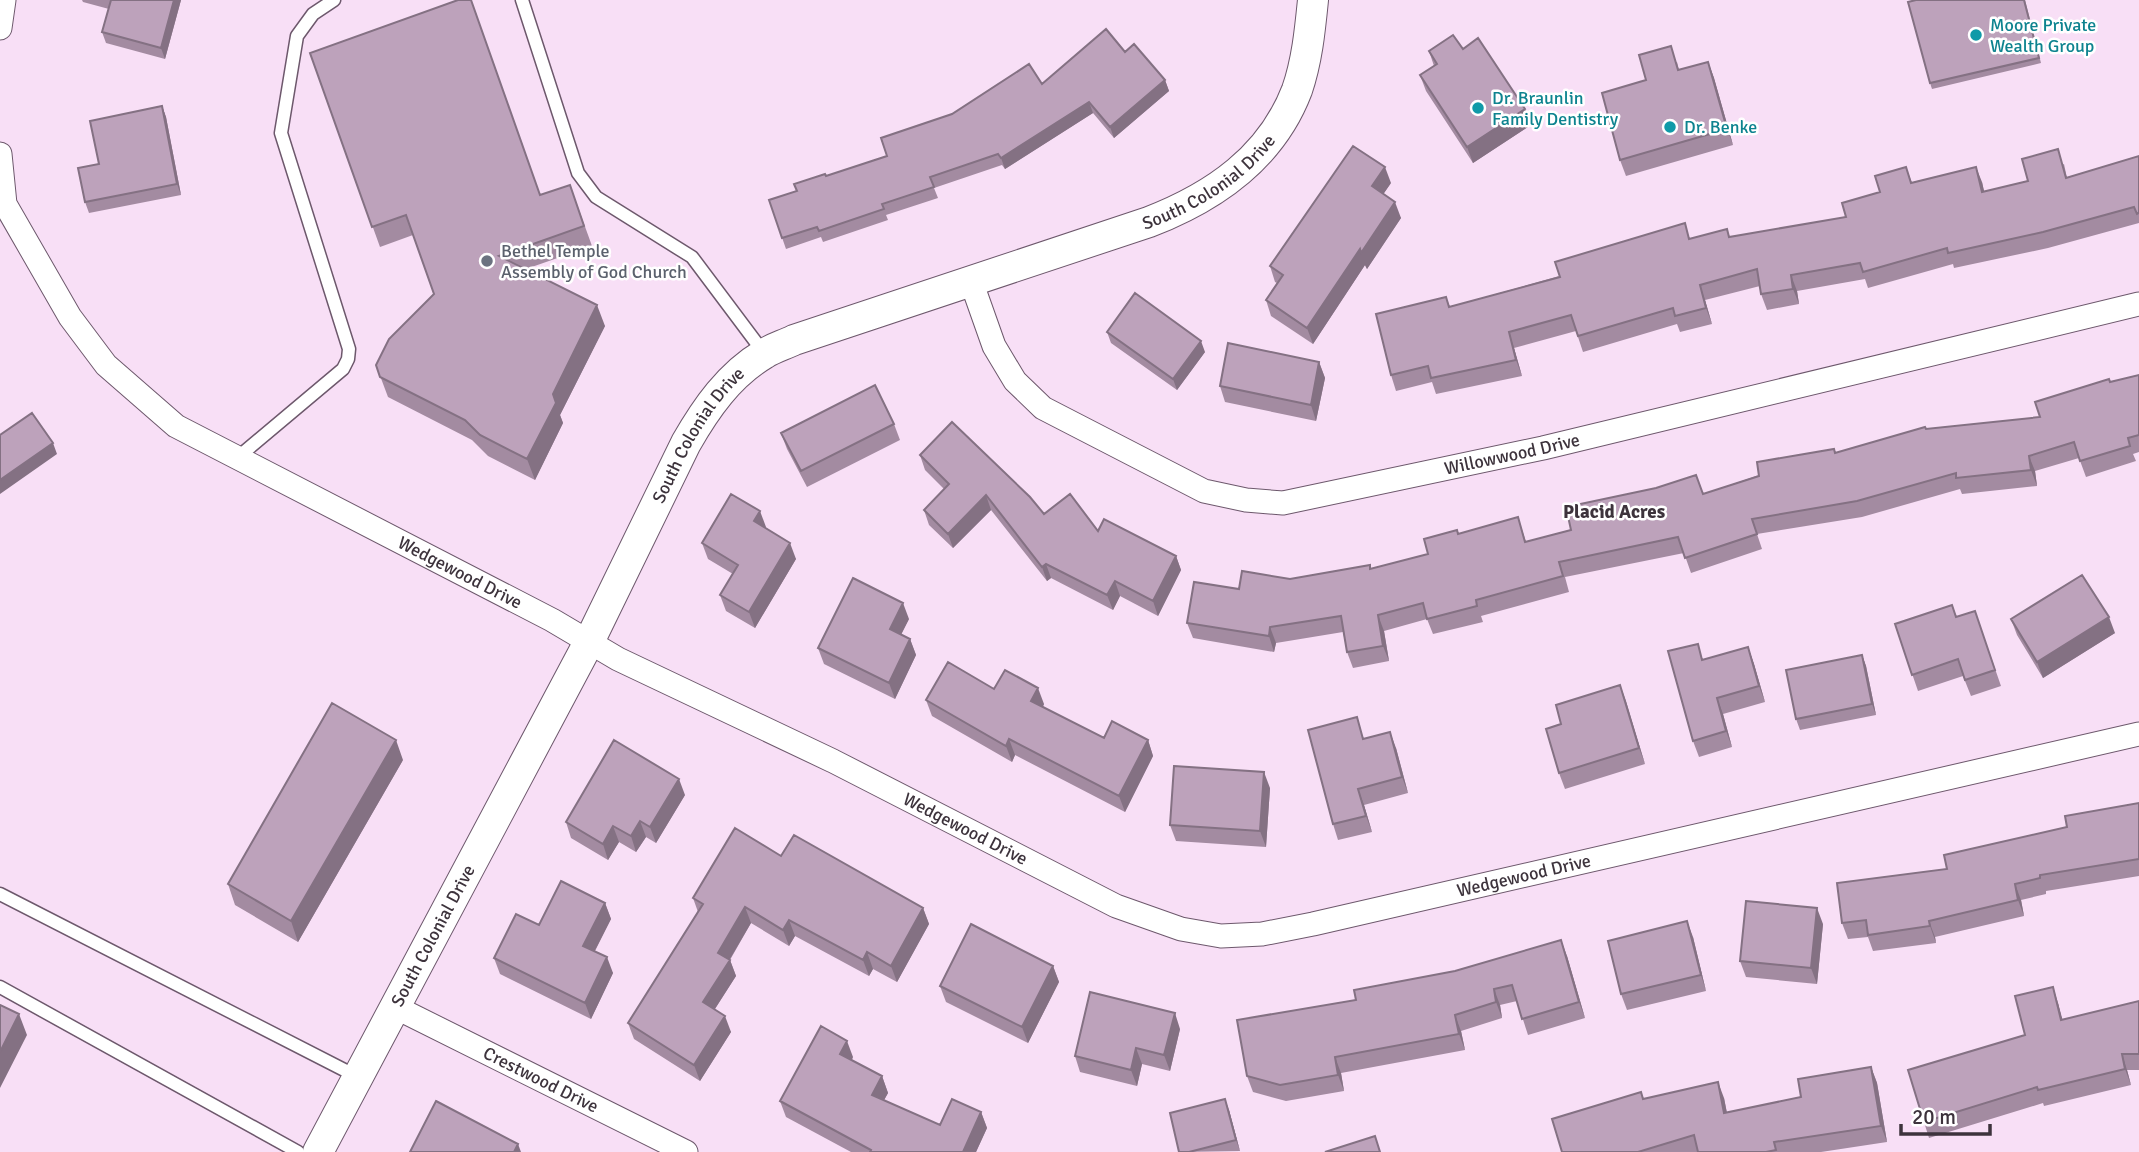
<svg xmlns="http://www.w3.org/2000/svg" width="2139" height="1152" viewBox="0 0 2139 1152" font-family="Signika,sans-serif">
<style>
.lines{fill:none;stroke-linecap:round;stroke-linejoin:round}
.service-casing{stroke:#6d586c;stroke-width:15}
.minor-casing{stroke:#6d586c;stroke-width:25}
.tertiary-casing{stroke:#6d586c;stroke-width:32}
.service{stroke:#fff;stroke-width:12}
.minor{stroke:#fff;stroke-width:23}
.tertiary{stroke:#fff;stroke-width:30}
.wall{fill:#a38ba1}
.shaded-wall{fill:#847183}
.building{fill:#bda2bb;stroke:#847183;stroke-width:2}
.culture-dot{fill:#0f9aa8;stroke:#fff;stroke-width:2.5}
.worship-dot{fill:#6b7280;stroke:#fff;stroke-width:2.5}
.labels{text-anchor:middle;stroke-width:5;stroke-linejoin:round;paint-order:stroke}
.culture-label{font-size:18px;fill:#0d838f;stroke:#fff;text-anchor:start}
.street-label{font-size:18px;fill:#3d333c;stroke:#fff}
.worship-label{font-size:18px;fill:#5b616d;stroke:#fff;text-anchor:start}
.neighbourhood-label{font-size:19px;font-weight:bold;fill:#3d333c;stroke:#fff}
</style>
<rect width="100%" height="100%" fill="#f8dff6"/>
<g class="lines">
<g class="service-casing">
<path id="service" d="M522 0 578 173 596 197 692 257 764 353
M237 458 343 369 348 359 349 349 281 133 297 36 313 14 334 0
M0 894 358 1077
M0 987 298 1152"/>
</g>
<g class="minor-casing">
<g id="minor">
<path d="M0 28 4 0"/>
<path id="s1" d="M0 154 5 204 70 317 106 365 176 426 552 620 618 659 833 761 1116 906 1181 929 1221 936 1262 934 1313 924 2139 734"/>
<path id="s2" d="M971 281 994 346 1015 381 1043 408 1204 491 1246 500 1283 503 1543 448 2139 304"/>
<path id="s3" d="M395 1007 686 1152"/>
</g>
</g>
<g class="tertiary-casing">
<g id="tertiary">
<path id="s4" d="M318 1152 589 642 686 443C706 408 729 375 764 354 773 348 784 345 794 340L1149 222C1214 197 1271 158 1297 90 1307 61 1310 30 1313 0"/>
</g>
</g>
<use href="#service" class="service"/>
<use href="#minor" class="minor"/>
<use href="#tertiary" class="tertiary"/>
</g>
<path class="wall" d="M82 0H181L165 59 106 43 102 32 109 9 83 2Z
M2025 0 2041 63 1932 89 1930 83Z
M1463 49 1525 109 1531 125 1473 163 1426 91 1420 75 1434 66 1429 51Z
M1125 52 1165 80 1169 91 1114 138 1093 113 1005 169 1002 165 934 188 938 198 886 215 888 220 823 242 821 237 786 249 769 200 797 191 826 176 887 156 1042 84Z
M310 53 540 195 570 185 592 246 526 269 605 326 560 415 563 423 535 480 488 456 472 440 388 397 376 365 434 294 413 235 380 247Z
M1677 62 1679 70 1708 62 1714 78 1733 145 1626 176 1620 160 1646 80Z
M162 106 166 117 181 195 89 213 85 202 99 164Z
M2139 156V223L2048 248 1954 268 1953 264 1868 288 1865 279 1797 291 1799 304 1767 310 1761 294 1760 286 1705 300 1712 324 1680 332 1677 324 1583 352 1576 331 1514 348 1522 376 1436 394 1432 382 1396 391 1391 375 1446 297 1450 307 1690 239 1729 237 1846 217 1880 192 1906 167 1912 183 1982 182 1984 192 2028 181 2064 164 2067 178Z
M1391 183 1383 194 1401 218 1367 269 1365 265 1313 344 1271 316 1266 300 1277 283 1275 282 1270 266Z
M1107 332 1205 352 1177 390 1111 343Z
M1319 362 1325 378 1316 421 1225 402 1220 386Z
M2139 375V452L2133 454 2136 461 2086 477 2079 458 2035 471 2037 486 1962 494 1960 489 1862 517 1757 534 1762 549 1691 573 1684 553 1565 577 1569 592 1481 616 1483 622 1433 634 1427 619 1384 631 1389 661 1353 668 1347 652 1343 632 1276 643 1274 652 1193 638 1187 623 1239 589 1290 579 1370 565 1371 569 1428 554 1458 534 1518 517 1526 542 1704 494 1834 449 1835 453 1926 429 2040 417 2110 382Z
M894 424 900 440 807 487 787 449 781 433Z
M920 455 1044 514 1176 556 1181 570 1158 616 1120 596 1113 610 1051 578 1047 581 991 510 953 548 929 525 924 510 944 489 925 470Z
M766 527 765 528 796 559 755 628 726 611 720 595 733 574 708 559 702 543Z
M1975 611 2001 686 1971 696 1963 676 1918 691 1895 624 1957 617Z
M909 619 901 634 910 639 916 655 895 699 824 664 818 648Z
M2011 619 2115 633 2043 678 2017 635Z
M1748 647 1754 664 1765 702 1723 714 1732 747 1699 757 1693 741 1703 660Z
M1862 655 1866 666 1876 715 1800 730 1796 719Z
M1620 685 1645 764 1565 789 1559 773 1561 724Z
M994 689 1044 704 1043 707 1104 738 1148 740 1153 756 1125 812 1015 755 1012 762 932 716 926 700Z
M1364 739 1396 748 1408 793 1364 805 1372 832 1338 840 1333 824Z
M403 760 298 942 235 905 228 884Z
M1270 788 1266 847 1176 841 1170 825Z
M685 795 656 843 646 837 636 852 619 842 608 860 571 838 566 822Z
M2139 803V876L2046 891V894L2021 900 2024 916 1935 937 1936 943 1873 951 1868 937 1848 939 1842 923 1947 869 2067 827Z
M781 856 923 908 929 924 897 982 873 969 869 976 795 936 789 946 751 923 730 960 736 976 715 1009 731 1032 700 1081 634 1039 628 1023 698 912 693 898Z
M605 903 611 919 595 951 613 973 591 1019 500 974 494 958 539 925Z
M1823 924 1817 984 1746 977 1740 961Z
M1693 937 1706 991 1627 1010 1621 994Z
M1567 956 1585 1018 1528 1035 1517 1001 1500 1005 1502 1018 1461 1031 1465 1050 1341 1073 1344 1091 1286 1101 1253 1092 1247 1076 1356 1000Z
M1053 966 1059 982 1028 1043 946 1002 940 986Z
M2139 1001V1070H2127L2131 1085 2044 1106 2043 1103 1929 1138 1924 1122 2025 1035 2058 1003 2062 1020Z
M1180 1029 1170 1071 1142 1064 1137 1086 1080 1072 1075 1056Z
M853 1057 852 1060 882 1076 888 1093 884 1100 940 1125 981 1112 987 1128 976 1152H851L786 1117 780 1101Z
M1871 1067 1877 1083 1887 1142 1821 1152H1562L1644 1099 1724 1098 1727 1113 1801 1097Z
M1229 1110 1240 1151 1179 1152Z"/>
<path class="shaded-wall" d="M174 0H181L165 59 161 48Z
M1708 62 1714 78 1733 145 1727 129Z
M1165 80 1169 91 1114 138 1110 127Z
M1089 102 1093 113 1005 169 1001 158Z
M162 106 166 117 181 195 177 184Z
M1525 109 1531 125 1473 163 1467 147Z
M1385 167 1391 183 1378 202 1372 186Z
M1976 167 1982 182 1988 208 1982 192Z
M1395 202 1401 218 1367 269 1365 265 1313 344 1307 328 1360 249Z
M1791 275 1797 291 1799 304 1793 289Z
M1700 285 1705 300 1712 324 1706 308Z
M597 305 605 326 560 415 563 423 535 480 527 459 553 394Z
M1509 332 1514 348 1522 376 1516 360Z
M1201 341 1205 352 1177 390 1173 379Z
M1319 362 1325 378 1316 421 1311 405Z
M53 443 57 454 0 494V480Z
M2029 456 2035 471 2037 486 2031 470Z
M986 495 991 510 953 548 948 534Z
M760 511 766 527 759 537 754 521Z
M790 543 796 559 755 628 749 612Z
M1176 556 1181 570 1158 616 1153 601Z
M1046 564 1051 578 1047 581 1042 567Z
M1115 581 1120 596 1113 610 1107 595Z
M903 603 909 619 896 645 890 629Z
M1378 615 1384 631 1389 661 1383 646Z
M2109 617 2115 633 2043 678 2037 662Z
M1270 627 1276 643 1274 652 1269 636Z
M910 639 916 655 895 699 889 683Z
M1748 647 1754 664 1765 702 1759 686Z
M1862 655 1866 666 1876 715 1872 704Z
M1620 685 1626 701 1645 764 1639 748Z
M1038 688 1044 704 1037 717 1031 701Z
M1717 698 1723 714 1732 747 1726 731Z
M1390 732 1396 748 1408 793 1402 777Z
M1009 739 1015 755 1012 762 1006 746Z
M396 740 403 760 298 942 291 921Z
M1148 740 1153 756 1125 812 1119 796Z
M1264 772 1270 788 1266 847 1260 831Z
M679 779 685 795 656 843 650 827Z
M1358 789 1364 805 1372 832 1366 816Z
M640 821 646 837 636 852 631 836Z
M613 826 619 842 608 860 603 844Z
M2015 884 2021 900 2024 916 2018 900Z
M605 903 611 919 589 962 583 946Z
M745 907 751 923 724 969 718 953Z
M923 908 929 924 897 982 891 966Z
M1817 908 1823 924 1817 984 1811 968Z
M789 920 795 936 789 946 783 930Z
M1687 921 1693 937 1706 991 1701 975Z
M1929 921 1935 937 1936 943 1930 926Z
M1561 940 1567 956 1585 1018 1579 1002Z
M867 952 873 969 869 976 863 960Z
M607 957 613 973 591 1019 585 1003Z
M730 960 736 976 709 1018 703 1002Z
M1053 966 1059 982 1028 1043 1022 1027Z
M2053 987 2058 1003 2067 1036 2061 1020Z
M1494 989 1500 1005 1502 1018 1496 1002Z
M1175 1013 1180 1029 1170 1071 1164 1055Z
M19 1014 27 1035 0 1088V1052Z
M1455 1015 1461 1031 1465 1050 1459 1034Z
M725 1016 731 1032 700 1081 694 1065Z
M847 1041 853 1057 846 1070 840 1054Z
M1136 1048 1142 1064 1137 1086 1131 1070Z
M2122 1054 2127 1070 2131 1085 2125 1069Z
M1335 1057 1341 1073 1344 1091 1338 1075Z
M1871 1067 1877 1083 1887 1142 1881 1126Z
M882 1076 888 1093 878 1111 872 1095Z
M1718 1082 1724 1098 1730 1129 1724 1113Z
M1225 1099 1229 1110 1240 1151 1236 1140Z
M981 1112 987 1128 976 1152H963Z
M518 1144 521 1152H514Z"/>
<path class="building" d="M111 0H174L161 48 102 32Z
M458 0H471L540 195 570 185 584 226 499 256 597 305 553 394 556 403 527 459 480 435 465 420 380 377 376 365 389 339 434 294 406 215 372 227 310 53Z
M1916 0H2024L2039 58 1930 83 1908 2Z
M1106 29 1125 52 1134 44 1165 80 1110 127 1089 102 1001 158 998 154 930 177 934 187 882 204 884 209 819 231 817 227 782 238 769 200 797 191 794 184 825 174 826 176 887 156 881 138 952 114 1029 64 1042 84Z
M1453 35 1463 49 1478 38 1525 109 1467 147 1420 75 1437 64 1429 51Z
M1671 46 1678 70 1708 62 1727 129 1620 160 1602 93 1646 80 1639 55Z
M162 106 177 184 85 202 78 168 99 164 90 121Z
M1353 146 1385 167 1372 186 1395 202 1361 253 1360 249 1307 328 1266 300 1283 275 1270 266Z
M2058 149 2066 178 2139 156V213L2137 214 2134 207 2043 232 1948 253 1947 248 1863 272 1860 263 1791 275 1793 289 1761 294 1757 269 1700 285 1706 308 1675 316 1673 308 1578 336 1571 315 1509 332 1516 360 1431 378 1428 366 1391 375 1376 314 1446 297 1449 307 1560 277 1555 262 1685 223 1689 239 1727 229 1729 237 1846 217 1842 203 1880 192 1875 176 1906 167 1911 183 1976 167 1982 192 2028 181 2022 159Z
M1135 293 1201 341 1173 379 1107 332Z
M1228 343 1319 362 1311 405 1220 386Z
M2139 375V435L2128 438 2130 446 2080 461 2074 442 2029 456 2031 470 1956 478V473L1857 501 1752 519 1757 534 1685 558 1678 537 1559 562 1563 576 1476 600 1477 606 1427 619 1423 603 1378 615 1383 646 1347 652 1341 616 1270 627 1269 636 1187 623 1194 582 1239 589 1242 571 1290 579 1370 565V569L1428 554 1424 539 1457 530 1458 534 1518 517 1525 542 1571 530 1566 507 1656 488 1696 475 1703 494 1759 476 1757 462 1834 449 1835 453 1925 427 1926 429 2040 417 2035 402 2109 379 2110 382Z
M875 385 894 424 801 471 781 433Z
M32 413 53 443 0 480V435Z
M952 422 1030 497 1044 514 1070 494 1098 531 1104 519 1176 556 1153 601 1115 581 1107 595 1046 564 1042 567 986 495 948 534 924 510 949 484 920 455Z
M731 494 760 511 754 521 790 543 749 612 720 595 738 565 702 543Z
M2082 575 2109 617 2037 662 2011 619Z
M853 578 903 603 890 629 910 639 889 683 818 648Z
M1952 605 1956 617 1975 611 1995 670 1965 680 1958 659 1912 675 1895 624Z
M1698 644 1702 660 1748 647 1759 686 1717 698 1726 731 1693 741 1668 651Z
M1862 655 1872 704 1796 719 1786 670Z
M948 662 994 689 1005 670 1038 688 1031 701 1104 738 1112 721 1148 740 1119 796 1009 739 1006 746 926 700Z
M1620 685 1639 748 1559 773 1546 729 1561 724 1556 705Z
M332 703 396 740 291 921 228 884Z
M1357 717 1363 739 1390 732 1402 777 1358 789 1366 816 1333 824 1308 730Z
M614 740 679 779 650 827 640 821 631 836 613 826 603 844 566 822Z
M1174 766 1264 772 1260 831 1170 825Z
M2139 803V859L2040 875V878L2015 884 2018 900 1929 921 1930 926 1868 935 1866 920 1842 923 1837 883 1947 869 1944 855 2067 827 2065 816Z
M735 828 781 856 794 835 923 908 891 966 867 952 863 960 789 920 783 930 745 907 718 953 730 960 703 1002 725 1016 694 1065 628 1023 703 904 693 898Z
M561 881 605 903 583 946 607 957 585 1003 494 958 516 914 539 925Z
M1746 901 1817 908 1811 968 1740 961Z
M1687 921 1701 975 1621 994 1608 941Z
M971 924 1053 966 1022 1027 940 986Z
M1561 940 1579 1002 1522 1019 1512 985 1494 989 1496 1002 1455 1015 1459 1034 1335 1057 1338 1075 1280 1085 1247 1076 1237 1020 1356 1000 1354 990 1455 971Z
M2053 987 2061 1020 2139 1001V1054H2122L2125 1069 2038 1090 2037 1087 1924 1122 1908 1070 2025 1035 2015 996Z
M1090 992 1175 1013 1164 1055 1136 1048 1131 1070 1075 1056Z
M0 1005 19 1014 0 1052Z
M821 1026 847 1041 840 1054 882 1076 872 1095 940 1125 952 1099 981 1112 963 1152H870L871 1150 780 1101Z
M1871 1067 1881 1126 1774 1142 1776 1150 1766 1152H1698L1694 1135 1638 1152H1562L1552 1119 1641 1092 1643 1099 1718 1082 1724 1113 1801 1097 1798 1079Z
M1225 1099 1236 1140 1189 1152H1179L1170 1113Z
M436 1101 518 1144 514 1152H410Z
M1375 1136 1380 1152H1325Z"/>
<g class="culture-dot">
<circle cx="1976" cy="35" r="7"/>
<circle cx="1478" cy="108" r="7"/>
<circle cx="1670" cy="127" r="7"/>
</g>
<circle class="worship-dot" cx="487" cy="261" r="7"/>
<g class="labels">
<g class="culture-label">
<text x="1990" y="31">Moore Private<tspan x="1990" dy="21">Wealth Group</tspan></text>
<text x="1492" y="104">Dr. Braunlin<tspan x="1492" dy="21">Family Dentistry</tspan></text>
<text x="1684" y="133">Dr. Benke</text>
</g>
<g class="street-label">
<text dy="6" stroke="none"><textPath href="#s4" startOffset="1398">South Colonial Drive</textPath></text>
<text dy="6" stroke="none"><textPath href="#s4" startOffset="812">South Colonial Drive</textPath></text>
<text dy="6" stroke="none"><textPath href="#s2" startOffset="644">Willowwood Drive</textPath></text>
<text dy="6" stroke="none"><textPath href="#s1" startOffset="653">Wedgewood Drive</textPath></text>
<text dy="6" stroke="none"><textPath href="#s1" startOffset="1220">Wedgewood Drive</textPath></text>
<text dy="6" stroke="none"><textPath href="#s1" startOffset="1808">Wedgewood Drive</textPath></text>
<text dy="6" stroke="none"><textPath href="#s4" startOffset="245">South Colonial Drive</textPath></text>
<text dy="6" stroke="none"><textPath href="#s3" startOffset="163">Crestwood Drive</textPath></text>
</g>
<g class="worship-label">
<text x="501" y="257">Bethel Temple<tspan x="501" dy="21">Assembly of God Church</tspan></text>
</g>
<g class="neighbourhood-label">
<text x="1614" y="518">Placid Acres</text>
</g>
</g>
<path d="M1901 1124v10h89v-10" fill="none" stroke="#3d333c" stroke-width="3.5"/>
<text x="1912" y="1124" font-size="21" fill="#3d333c" stroke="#ffffff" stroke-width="5" paint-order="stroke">20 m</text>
</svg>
